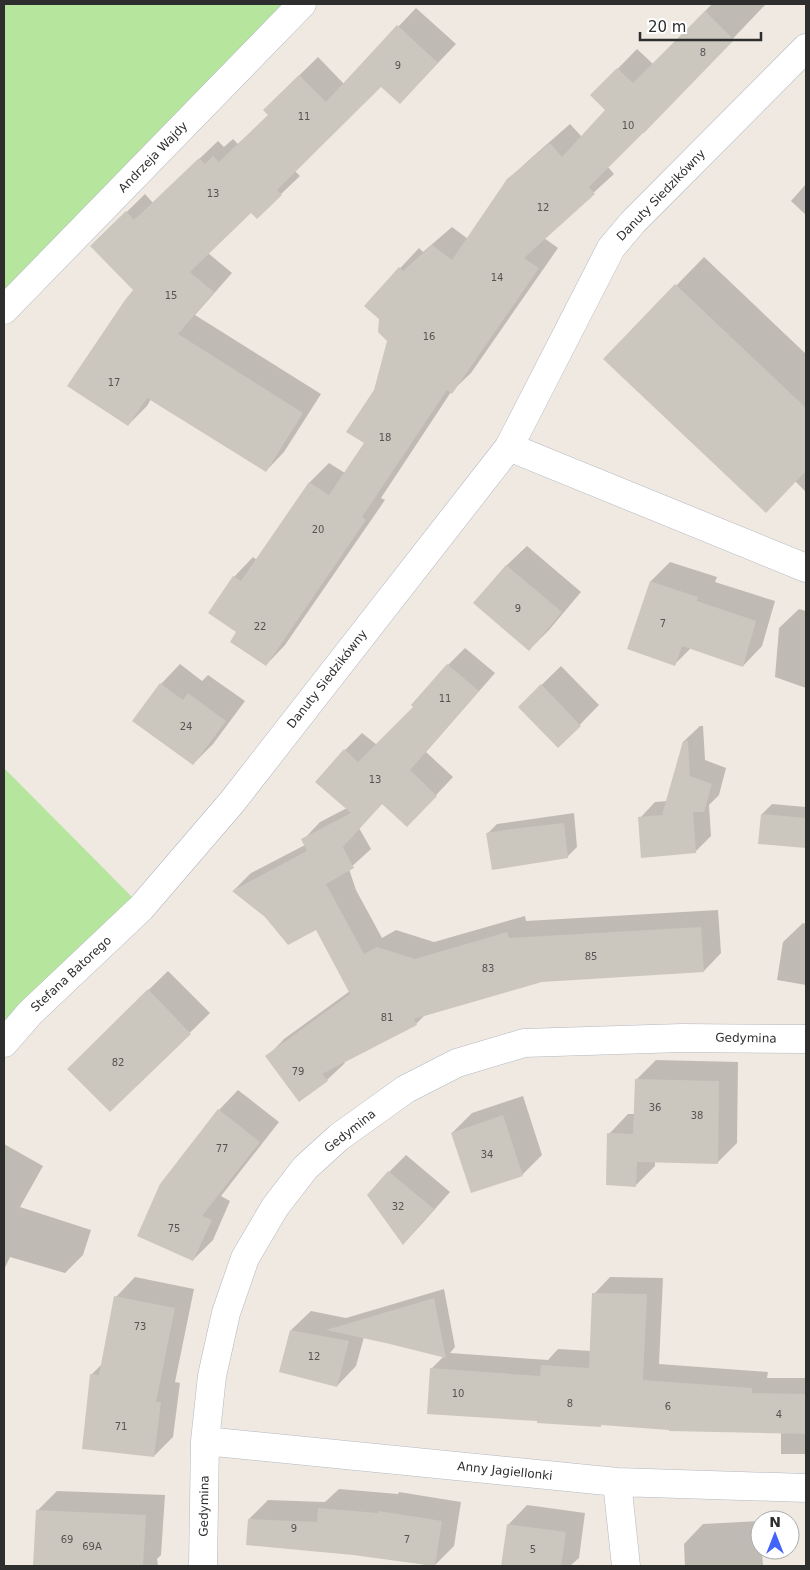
<svg xmlns="http://www.w3.org/2000/svg" width="810" height="1570" viewBox="0 0 810 1570" font-family="'DejaVu Sans',sans-serif">
<style>
.green{fill:#b6e59e}
.shadow{fill:#0003}
.building{fill:#cbc7bf}
.lines{fill:none;stroke-linecap:round;stroke-linejoin:round}
.street-casing{stroke:#b4b7c1;stroke-width:29}
.street{stroke:#fff;stroke-width:28}
.labels{text-anchor:middle;stroke-width:5;stroke-linejoin:round;paint-order:stroke}
.number-label{font-size:10px;fill:#555452}
.street-label{font-size:12px;fill:#2e2e2e;stroke:#fff}
</style>
<rect width="100%" height="100%" fill="#efe9e1"/>
<path class="green" d="M4 4H301L4 305Z
M4 768 142 907 4 1043Z"/>
<path class="shadow" d="M712 4H766L663 112 608 167 614 174 544 238 558 248 471 373 451 392 381 498 385 500 285 645 266 665 238 632 234 577 253 557 257 560 310 482 329 463 345 473 365 443 375 391 388 340 380 319 365 306 419 248 423 252 452 227 468 239 508 180 529 160 570 124 582 137 607 110 592 95 637 49 653 64Z
M416 8 456 44 418 84 381 85 295 171 300 176 281 194 251 212 208 253 232 273 195 315 321 394 284 452 266 471 151 399 147 406 128 425 135 290 92 246 145 194 153 203 218 141 224 147 233 139 238 144 269 115 264 110 318 57 344 84Z
M806 184V215L791 201Z
M704 257 806 354V492L796 482 605 359Z
M527 546 581 592 549 630 529 650 475 603 507 565Z
M670 562 717 577 715 582 775 601 762 646 743 666 691 648 675 664 651 581Z
M799 609 806 611V688L775 677 779 628Z
M465 648 495 673 426 752 453 777 424 808 383 803 359 828 371 849 349 869 356 890 382 938 396 930 434 942 525 916 526 921 718 910 721 953 704 971 541 980 426 1014 416 1024 343 1061 345 1063 327 1080 267 1057 284 1039 350 991 316 928 266 916 233 891 251 873 305 845 303 840 320 822 347 808 345 750 362 733 377 745 415 707 448 665Z
M180 664 202 681 208 675 245 701 213 744 193 764 161 684Z
M561 666 599 705 558 747 519 707Z
M700 726H703L705 760 726 768 719 795 709 805 711 836 695 852 640 818 655 802 668 801 684 741Z
M772 804 806 807V847L759 843 762 814Z
M574 813 577 847 567 857 487 834 497 824Z
M803 923 806 924V985L777 980 783 942Z
M168 971 210 1013 110 1111 88 1049Z
M656 1060 738 1062 737 1143 717 1163 655 1161V1166L636 1185 609 1134 628 1114H635L636 1080Z
M238 1090 279 1122 221 1196 230 1201 213 1240 193 1260 219 1110Z
M523 1096 542 1155 522 1175 452 1133 472 1113Z
M4 1144 43 1166 20 1207 91 1230 83 1255 65 1273 10 1257 4 1270Z
M406 1155 450 1192 420 1226 404 1243 389 1172Z
M135 1277 194 1289 175 1382 180 1383 173 1437 154 1456 92 1374 103 1363 116 1297Z
M610 1277 663 1278 659 1364 768 1372 767 1378H806V1454H781V1433L602 1424 600 1426 539 1420 431 1369 444 1356 364 1337 356 1366 337 1386 291 1330 311 1311 346 1318 444 1289 455 1347 450 1353 548 1360 558 1349 591 1351 594 1294Z
M339 1489 398 1494 399 1492 461 1502 454 1546 434 1566 355 1554 249 1519 268 1500 325 1502Z
M57 1491 165 1495 161 1555 157 1559 158 1566H34L37 1511Z
M527 1505 585 1513 579 1558 570 1566H502L508 1525Z
M760 1521V1550H762L763 1566H685L684 1544 703 1524Z"/>
<path class="building" d="M705 11 734 40 644 133H643L589 187 595 194 524 258 539 268 452 394 447 390 362 517 366 520 266 666 230 642 236 632 208 613 233 576 241 581 309 482 329 495 364 443 346 432 374 390 387 341 378 332 379 319 364 306 399 267 403 271 432 245 452 260 507 179 550 143 562 157 605 110 590 95 617 68 633 83Z
M397 25 438 63 400 104 381 87 277 190 282 195 257 219 251 213 190 272 214 292 178 334 303 413 266 472 147 398 128 426 67 386 125 300 133 290 90 246 126 211 134 220 199 158 205 164 213 156 219 162 268 115 263 110 299 75 326 102Z
M675 284 806 408V471L766 513 603 359Z
M506 565 562 612 529 651 473 603Z
M650 581 698 597 697 601 756 621 743 667 682 646 675 666 627 649Z
M447 664 479 691 410 770 437 796 407 827 382 804 343 847 354 868 326 884 364 954 377 947 415 959 507 932 509 938 701 927 704 972 542 982 414 1019 417 1025 322 1074 328 1081 299 1102 265 1056 350 994 316 930 288 945 265 917 232 891 307 851 301 839 351 813 315 782 344 749 358 762 413 707 411 705Z
M160 683 183 700 188 693 226 721 193 765 132 721Z
M541 684 581 726 558 748 518 707Z
M683 741H688L690 776 712 784 704 812H693L696 853 641 858 638 817 662 815Z
M761 814 806 818V848L758 844Z
M564 823 568 858 492 870 486 833 519 828Z
M148 989 191 1034 110 1112 67 1069Z
M635 1079 719 1081 718 1164 637 1162 636 1187 606 1185 607 1133 633 1134Z
M218 1109 260 1142 202 1216 212 1220 193 1261 137 1236 160 1184Z
M503 1115 523 1176 471 1193 451 1133Z
M388 1171 434 1209 403 1245 367 1195Z
M592 1293 647 1294 643 1380 752 1388V1393L806 1394V1434L669 1431V1430L601 1425V1427L537 1423V1421L427 1414 430 1368 540 1376 541 1365 589 1368Z
M114 1296 175 1308 156 1402H161L154 1457 82 1449 90 1374 99 1375Z
M434 1298 446 1358 390 1344 326 1330Z
M290 1330 349 1341 337 1387 279 1372Z
M318 1508 378 1513 379 1511 442 1521 435 1566 353 1555 246 1545 248 1519 317 1522Z
M36 1510 146 1515 143 1566H33Z
M507 1524 566 1532 561 1566H501Z"/>
<g class="lines">
<g class="street-casing">
<path id="street" d="M4 310 302 4
M509 447 806 568
M4 1043 30 1013 141 908 232 802 509 447 611 248 633 222 806 48
M205 1441 617 1482 806 1488
M617 1482 626 1566
M203 1566 205 1441 212 1376 226 1313 245 1258 275 1207 305 1168 339 1137 406 1089 457 1063 524 1043 682 1038 806 1039"/>
</g>
<use href="#street" class="street"/>
</g>
<g class="labels">
<g class="number-label">
<text x="703" y="56">8</text>
<text x="398" y="69">9</text>
<text x="304" y="120">11</text>
<text x="628" y="129">10</text>
<text x="213" y="197">13</text>
<text x="543" y="211">12</text>
<text x="497" y="281">14</text>
<text x="171" y="299">15</text>
<text x="429" y="340">16</text>
<text x="114" y="386">17</text>
<text x="385" y="441">18</text>
<text x="318" y="533">20</text>
<text x="518" y="612">9</text>
<text x="663" y="627">7</text>
<text x="260" y="630">22</text>
<text x="445" y="702">11</text>
<text x="186" y="730">24</text>
<text x="375" y="783">13</text>
<text x="591" y="960">85</text>
<text x="488" y="972">83</text>
<text x="387" y="1021">81</text>
<text x="118" y="1066">82</text>
<text x="298" y="1075">79</text>
<text x="655" y="1111">36</text>
<text x="697" y="1119">38</text>
<text x="222" y="1152">77</text>
<text x="487" y="1158">34</text>
<text x="398" y="1210">32</text>
<text x="174" y="1232">75</text>
<text x="140" y="1330">73</text>
<text x="314" y="1360">12</text>
<text x="458" y="1397">10</text>
<text x="570" y="1407">8</text>
<text x="668" y="1410">6</text>
<text x="779" y="1418">4</text>
<text x="121" y="1430">71</text>
<text x="294" y="1532">9</text>
<text x="67" y="1543">69</text>
<text x="407" y="1543">7</text>
<text x="92" y="1550">69A</text>
<text x="533" y="1553">5</text>
</g>
<g class="street-label">
<text transform="translate(153 157) rotate(-46)" y="4">Andrzeja Wajdy</text>
<text transform="translate(661 195) rotate(-46)" y="4">Danuty Siedzikówny</text>
<text transform="translate(327 679) rotate(-52)" y="4">Danuty Siedzikówny</text>
<text transform="translate(71 974) rotate(-43)" y="4">Stefana Batorego</text>
<text transform="translate(746 1038) rotate(1)" y="4">Gedymina</text>
<text transform="translate(350 1131) rotate(-38)" y="4">Gedymina</text>
<text transform="translate(505 1471) rotate(6)" y="4">Anny Jagiellonki</text>
<text transform="translate(204 1506) rotate(-89)" y="4">Gedymina</text>
</g>
</g>
<rect width="810" height="1570" fill="none" stroke="#2e2e2e" stroke-width="10"/>
<g transform="translate(775 1535)"><circle r="24" fill="#ffffff" stroke="#ababab"/>
<path d="M0-4L9 19L0 12L-9 19Z" fill="#4264fb"/>
<text y="-8" font-size="14" font-weight="bold" text-anchor="middle" fill="#2e2e2e">N</text>
</g>
<path d="M640 32v8h121v-8" fill="none" stroke="#2e2e2e" stroke-width="2.5"/>
<text x="648" y="32" font-size="15" fill="#2e2e2e" stroke="#ffffff" stroke-width="4" paint-order="stroke">20 m</text>
</svg>
